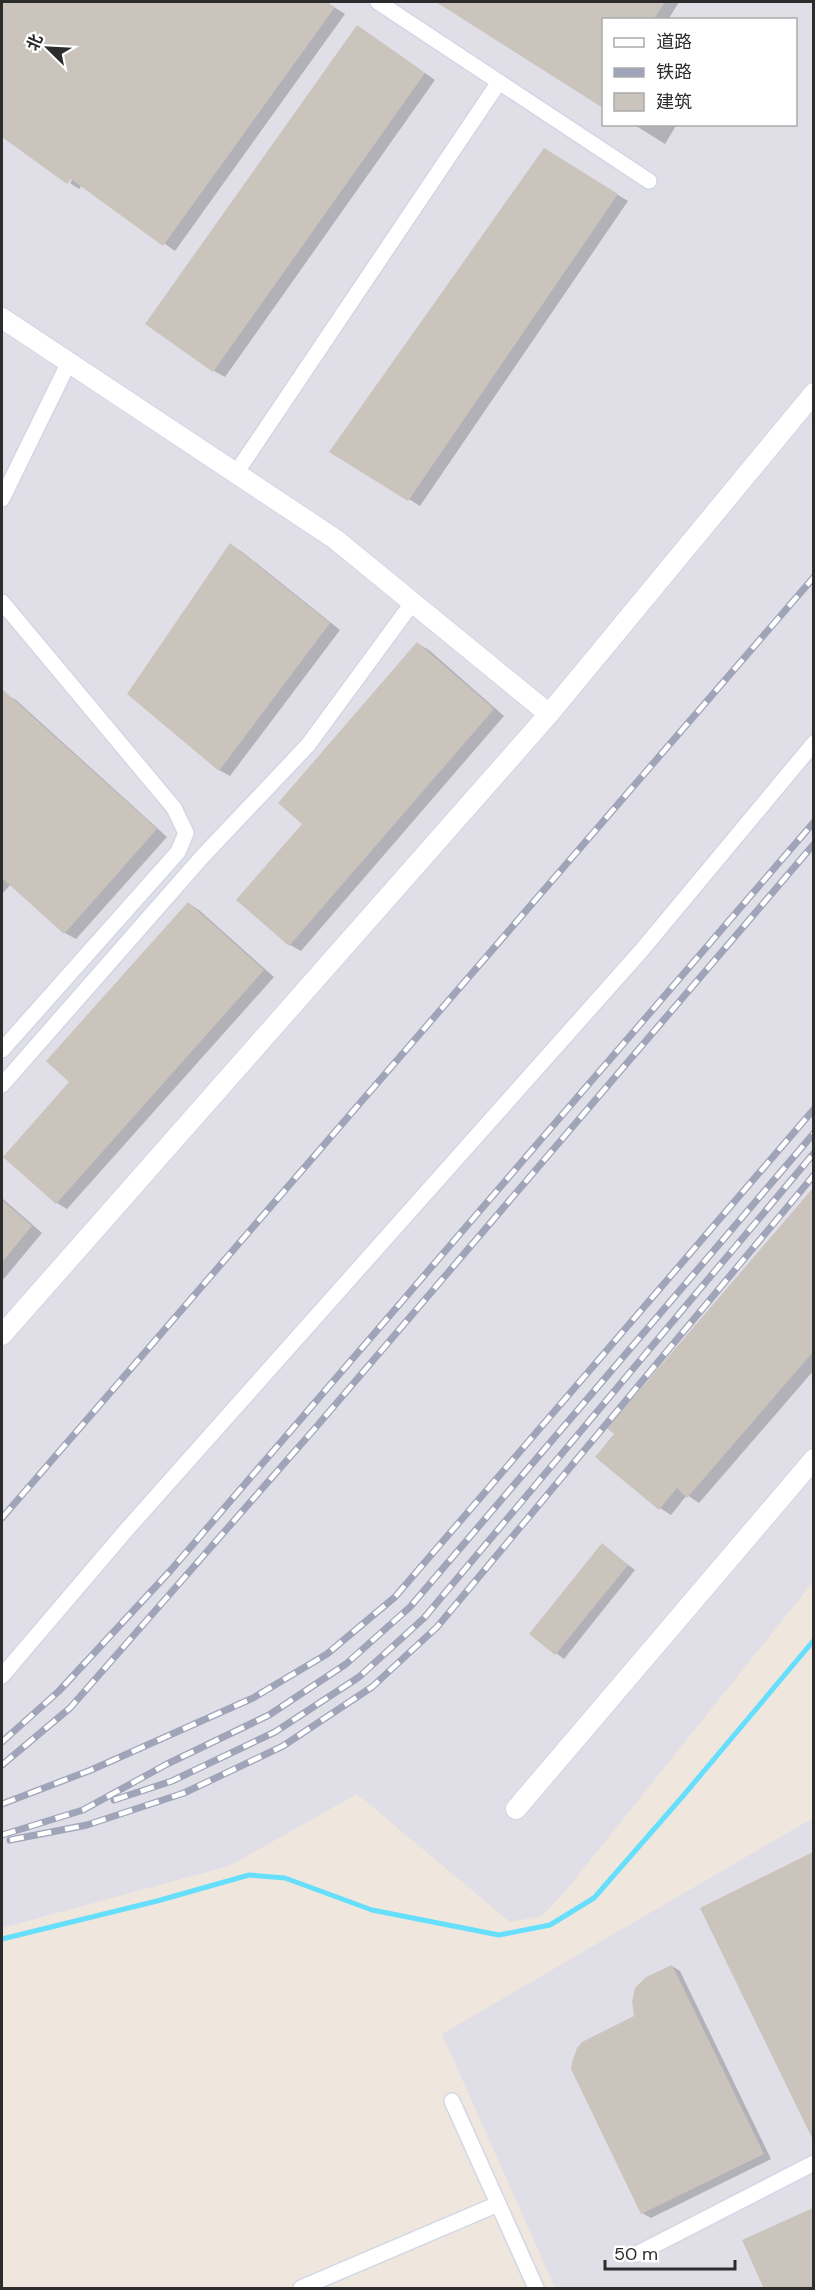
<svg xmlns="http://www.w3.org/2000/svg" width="815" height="2290" viewBox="0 0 815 2290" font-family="'DM Sans','Noto Sans SC',sans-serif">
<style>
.industrial{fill:#e0dee7;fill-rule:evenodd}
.shadow{fill:#0003}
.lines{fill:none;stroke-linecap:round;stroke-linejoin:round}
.stream{stroke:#65dffc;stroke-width:5}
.building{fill:#cac4bc}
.minor-casing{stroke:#d2d7e6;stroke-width:18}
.tertiary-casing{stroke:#d2d7e6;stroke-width:22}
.minor{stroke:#fff;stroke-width:15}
.tertiary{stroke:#fff;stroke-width:20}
.rail-casing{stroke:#9fa4b8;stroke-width:7}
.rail{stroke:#fff;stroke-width:4.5;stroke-dasharray:14;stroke-linecap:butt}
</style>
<rect width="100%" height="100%" fill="#efe6dd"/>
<path class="industrial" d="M2 2H813V1582L563 1894 542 1916 510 1922 357 1794 229 1866 2 1928ZM604 20H796V124H604Z
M813 1818V2288H555L442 2034Z"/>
<path class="shadow" d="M2 2H326L345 14 175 251 82 185 79 189 70 183 76 174 67 182 2 136Z
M439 2H679L668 20H604V106Z
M368 33 435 80 225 377 214 371Z
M633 124H677L665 144Z
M556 157 628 201 420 506 332 451Z
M230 545 241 551 340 630 230 776 219 770Z
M418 644 429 650 504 716 301 951 290 945 238 899 304 824Z
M5 694 16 700 167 837 76 939 65 933 11 884 2 894V697Z
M188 903 199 910 274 977 67 1209 57 1203 72 1082Z
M814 1191V1370L699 1503 687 1495 671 1515 660 1508 616 1434 609 1427Z
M2 1198 42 1233 2 1281Z
M602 1545 635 1570 564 1659 531 1634Z
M814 1854V2130L809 2127 702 1909Z
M672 1966 680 1971 771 2159 651 2218 642 2213 573 2069 636 2017Z
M814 2209V2288H766L744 2241Z"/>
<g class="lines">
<path class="stream" d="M2 1939 157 1901 249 1875 285 1878 372 1910 499 1935 550 1925 594 1898 683 1796 814 1640"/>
</g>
<path class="building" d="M2 2H327L335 7 163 246 71 179 67 184 2 137Z
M436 2H665L653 20H603V108Z
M357 25 425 73 213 372 145 324Z
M544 148 618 194 408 501 329 452Z
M230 543 330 623 219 771 127 694Z
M417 642 494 709 289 946 236 900 302 824 278 803Z
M2 689 157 829 64 934 2 878Z
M188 902 264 970 56 1204 3 1157 69 1082 46 1061Z
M813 1188V1352L687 1498 677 1488 659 1510 595 1457 614 1434 607 1428Z
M2 1200 32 1226 2 1262Z
M602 1543 628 1565 555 1655 529 1634Z
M813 1852V2140L700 1908Z
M672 1965 764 2154 641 2214 571 2069 572 2062 577 2048 582 2042 634 2016 632 2002 635 1988 646 1977Z
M813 2208V2289H764L742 2240Z"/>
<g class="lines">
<g class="minor-casing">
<path id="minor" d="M378 2 649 181
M236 473 499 82
M2 499 69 362
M2 602 174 808 186 833 178 852 2 1050
M2 1085 202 857 308 745 413 602
M2 1676 129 1527 641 951 814 743
M452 2101 536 2288
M637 2254 814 2163
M301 2288 498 2204"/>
</g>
<g class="tertiary-casing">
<path id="tertiary" d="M2 318 335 539 549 714
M2 1335 549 714 814 393
M516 1809 814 1459"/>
</g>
<use href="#minor" class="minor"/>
<use href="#tertiary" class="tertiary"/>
<g class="rail-casing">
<path id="rail" d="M2 1518 814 577
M2 1742 59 1691 171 1570 814 822
M2 1765 70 1708 317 1426 814 844
M114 1800 172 1781 275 1732 359 1677 424 1618 814 1153
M2 1804 91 1770 253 1698 327 1654 395 1597 814 1109
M2 1835 83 1810 167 1764 269 1715 346 1664 410 1607 814 1133
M10 1840 87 1825 184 1793 283 1746 372 1687 437 1627 814 1175"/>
</g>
<use href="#rail" class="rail"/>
</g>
<rect width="815" height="2290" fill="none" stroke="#2c2c2c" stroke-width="6"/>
<rect x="602" y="18" width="195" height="108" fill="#ffffff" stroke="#ababab" stroke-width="1.5"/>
<rect x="614" y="38" width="30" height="9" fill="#ffffff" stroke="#ababab" stroke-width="1.5"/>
<text x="656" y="48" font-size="18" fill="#2c2c2c">道路</text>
<rect x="614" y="68" width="30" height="9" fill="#9fa4b8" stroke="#ababab" stroke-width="1.5"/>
<text x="656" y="78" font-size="18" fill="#2c2c2c">铁路</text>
<rect x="614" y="93" width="30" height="18" fill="#cac4bc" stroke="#ababab" stroke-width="1.5"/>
<text x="656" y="108" font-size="18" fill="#2c2c2c">建筑</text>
<g transform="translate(48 48) rotate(294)" stroke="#ffffff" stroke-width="4.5" paint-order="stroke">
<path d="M0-4.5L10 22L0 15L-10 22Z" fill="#2c2c2c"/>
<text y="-9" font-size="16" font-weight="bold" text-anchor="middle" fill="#2c2c2c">北</text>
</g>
<path d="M605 2260v9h130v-9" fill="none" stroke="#2c2c2c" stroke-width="3"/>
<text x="614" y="2260" font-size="18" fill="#2c2c2c" stroke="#ffffff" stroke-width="4.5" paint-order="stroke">50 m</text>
</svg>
